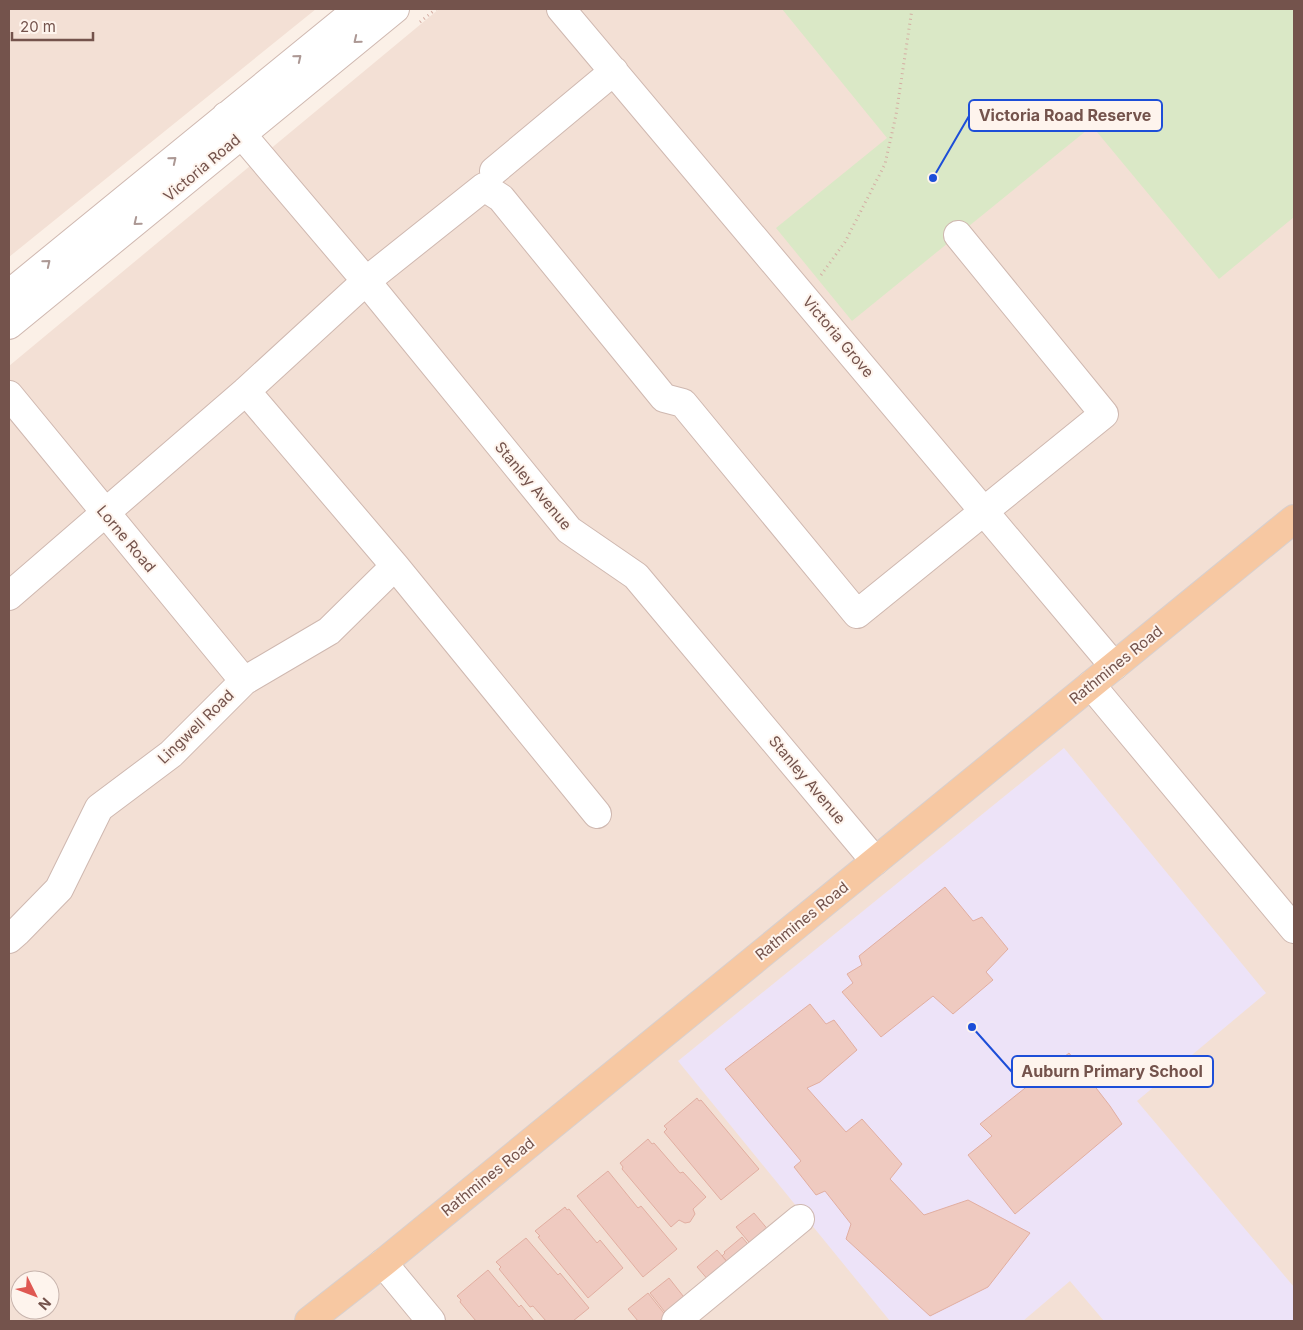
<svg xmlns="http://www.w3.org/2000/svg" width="1303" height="1330" viewBox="0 0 1303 1330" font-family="Inter,sans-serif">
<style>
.residential{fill:#f3e0d5;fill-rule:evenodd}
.education{fill:#ede3f8}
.green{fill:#dae8c6}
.building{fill:#efcac0;stroke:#e1aea1}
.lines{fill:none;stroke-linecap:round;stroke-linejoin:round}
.minor-casing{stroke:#cfb8b0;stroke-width:30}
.major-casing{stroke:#d8cfcd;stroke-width:30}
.path{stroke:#d4ada3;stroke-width:3;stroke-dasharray:1 4;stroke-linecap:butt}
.minor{stroke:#fff;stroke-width:28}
.major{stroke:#f7c8a2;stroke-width:28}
.oneway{stroke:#ac9894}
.labels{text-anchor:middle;stroke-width:4;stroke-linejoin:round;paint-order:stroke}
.street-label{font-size:15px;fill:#74534c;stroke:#fef4ed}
.leader{fill:none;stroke:#1d4ed8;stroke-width:2}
.callout-dot{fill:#1d4ed8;stroke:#fef4ed;stroke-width:2}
.callout{fill:#fef4ed;stroke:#1d4ed8;stroke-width:2}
.callout-label{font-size:16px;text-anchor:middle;font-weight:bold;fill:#74534c}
</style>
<rect width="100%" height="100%" fill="#fbf0e7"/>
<path class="residential" d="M9 9H316L9 257Z
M439 9H1294V1321H9V366ZM20 1280H50V1310H20Z"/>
<path class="education" d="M1064 748 1266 993 1137 1101 1294 1287V1321H1104L1070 1281 1023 1321H890L678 1061Z"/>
<path class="green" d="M782 9H1294V217L1219 279 1092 126 852 321 776 228 887 138Z"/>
<path class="building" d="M945 887 973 921 982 917 1008 949 986 972 993 980 953 1014 933 996 881 1037 842 992 853 983 847 974 862 965 859 956Z
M810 1004 826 1024 834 1020 857 1050 820 1082 807 1088 846 1132 862 1119 902 1164 890 1179 924 1215 968 1200 1030 1233 988 1287 930 1316 846 1239 851 1224 825 1191 816 1195 794 1167 801 1161 725 1069Z
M1069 1053 1110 1106 1122 1124 1015 1214 968 1155 992 1136 980 1124Z
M697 1098 699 1101 701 1100 759 1169 721 1200 664 1132 667 1129 664 1126Z
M648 1139 652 1144 654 1143 680 1173 683 1172 706 1197 693 1209 695 1214 690 1222 685 1223 679 1220 671 1227 622 1169 623 1167 620 1163Z
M608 1171 638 1208 641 1206 677 1249 643 1277 577 1196Z
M565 1207 567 1210 569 1209 597 1243 600 1240 623 1268 588 1298 538 1237 540 1236 535 1231Z
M754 1213 770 1232 753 1247 736 1227Z
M742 1237 751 1248 730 1265 722 1256 725 1253 724 1252Z
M526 1238 558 1275 560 1273 589 1308 573 1321H546L533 1306 530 1307 499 1269 501 1267 496 1262Z
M717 1250 730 1265 710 1282 697 1267Z
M488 1270 519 1307 521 1305 534 1321H476L460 1302 461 1300 457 1296Z
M669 1278 687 1301 668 1316 650 1293Z
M648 1293 667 1317 662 1321H638L628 1309Z"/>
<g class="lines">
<g class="minor-casing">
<path id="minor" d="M561 9 1114 666
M226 116 366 281 569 530 636 576 875 861
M494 171 614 71
M9 294 358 9
M9 325 395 9
M246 391 395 566 597 814
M9 395 244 681
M9 596 246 391 366 281 484 187 501 198 664 398 683 403 857 614 1104 414 958 235
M1091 685 1294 929
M9 939 17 932 59 889 99 808 171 754 244 681 329 631 395 566
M383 1263 431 1321
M676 1321 800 1219"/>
</g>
<g class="major-casing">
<path id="major" d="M309 1321 383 1263 1294 519"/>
</g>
<path class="path" d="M420 22 436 9
M821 275 845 242 885 164 896 115 912 9"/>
<use href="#minor" class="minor"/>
<use href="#major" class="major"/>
</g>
<defs><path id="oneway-chevron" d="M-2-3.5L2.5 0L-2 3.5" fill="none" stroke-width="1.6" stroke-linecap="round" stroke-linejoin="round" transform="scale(1.25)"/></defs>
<g class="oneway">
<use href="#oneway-chevron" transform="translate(357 40) rotate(141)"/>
<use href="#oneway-chevron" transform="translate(298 58) rotate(-39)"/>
<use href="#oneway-chevron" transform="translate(173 160) rotate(-39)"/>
<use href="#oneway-chevron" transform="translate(137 222) rotate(141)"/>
<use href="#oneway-chevron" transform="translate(47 263) rotate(-39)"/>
</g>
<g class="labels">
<g class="street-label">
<text transform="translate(202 168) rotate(-40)" y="5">Victoria Road</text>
<text transform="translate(838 337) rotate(50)" y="5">Victoria Grove</text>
<text transform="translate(533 486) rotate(50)" y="5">Stanley Avenue</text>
<text transform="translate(126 539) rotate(50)" y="5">Lorne Road</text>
<text transform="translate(1116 665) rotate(-39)" y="5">Rathmines Road</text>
<text transform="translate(196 727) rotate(-44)" y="5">Lingwell Road</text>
<text transform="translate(807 780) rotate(50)" y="5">Stanley Avenue</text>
<text transform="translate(802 921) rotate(-39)" y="5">Rathmines Road</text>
<text transform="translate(488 1177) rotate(-39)" y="5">Rathmines Road</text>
</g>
</g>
<path class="leader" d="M933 178L969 116M972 1027L1012 1072"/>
<g class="callout-dot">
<circle cx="933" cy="178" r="5"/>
<circle cx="972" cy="1027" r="5"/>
</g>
<g class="callout">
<rect x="969" y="100" width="193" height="31" rx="5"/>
<rect x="1012" y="1056" width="201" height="31" rx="5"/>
</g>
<g class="callout-label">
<text x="1065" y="121">Victoria Road Reserve</text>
<text x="1112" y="1077">Auburn Primary School</text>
</g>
<rect width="1303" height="1330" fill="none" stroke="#74534c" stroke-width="20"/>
<g transform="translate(35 1295) rotate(132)"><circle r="24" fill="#fef4ed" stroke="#c7b4ad"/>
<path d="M0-4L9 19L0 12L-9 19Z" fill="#df5852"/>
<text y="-8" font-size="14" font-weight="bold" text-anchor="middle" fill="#74534c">N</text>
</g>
<path d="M12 32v8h81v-8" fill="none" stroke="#74534c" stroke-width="2.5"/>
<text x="20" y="32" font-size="15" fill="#74534c" stroke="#fef4ed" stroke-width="4" paint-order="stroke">20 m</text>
</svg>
